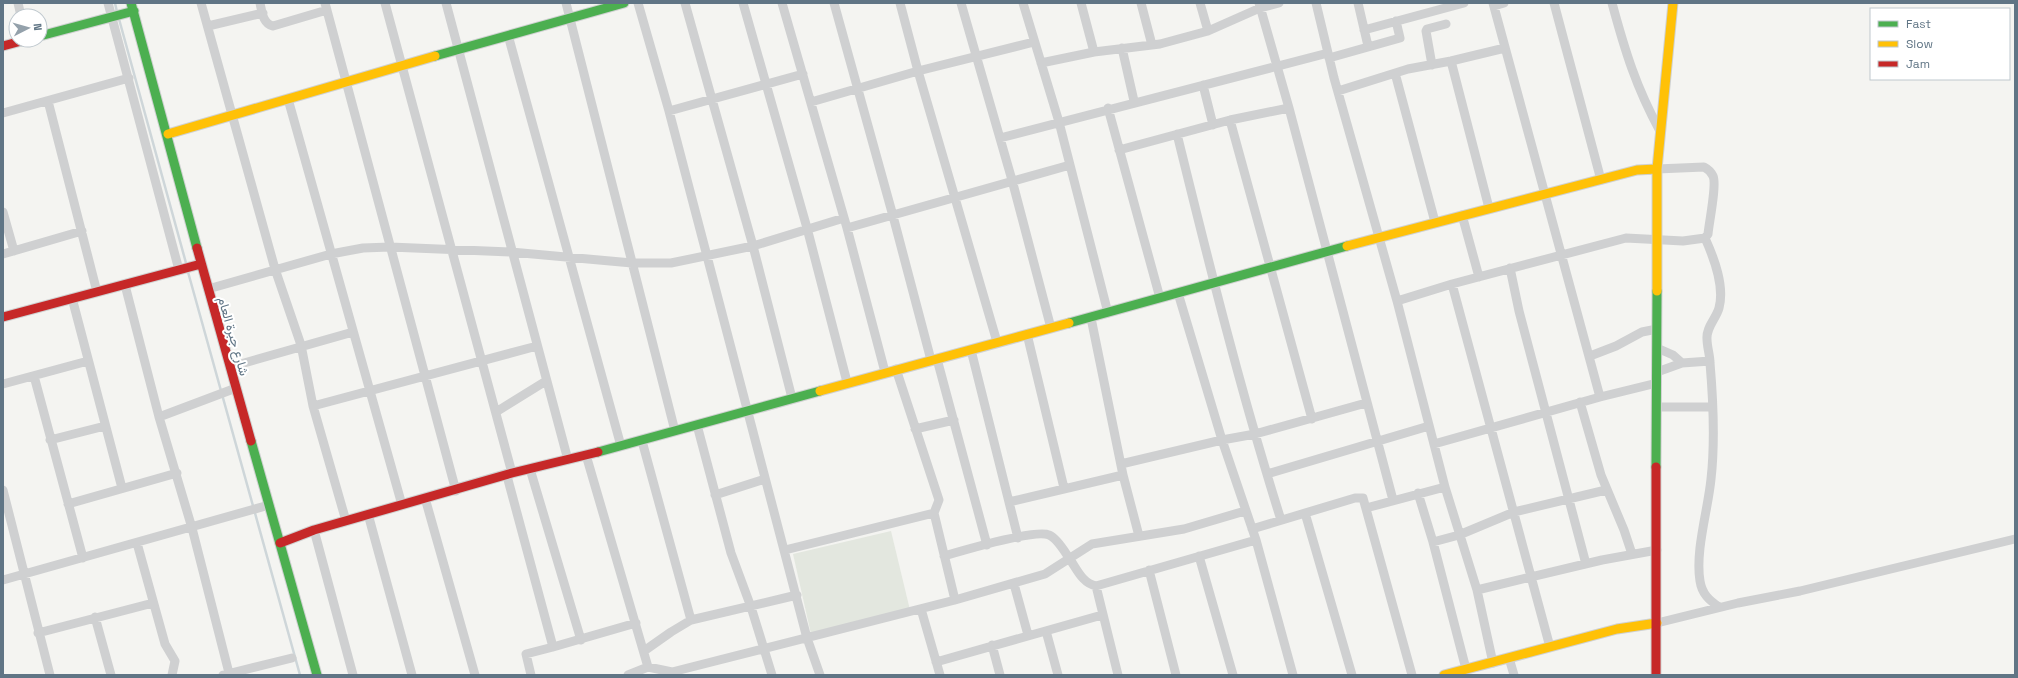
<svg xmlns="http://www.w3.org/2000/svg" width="2018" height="678" viewBox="0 0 2018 678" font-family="'Space Grotesk',Vazirmatn,sans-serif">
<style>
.green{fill:#e3e7df}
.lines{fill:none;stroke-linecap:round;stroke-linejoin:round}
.stream{stroke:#ced6d9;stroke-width:2.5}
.fast-casing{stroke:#cfd1d1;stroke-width:11}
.slow-casing{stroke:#cfd1d1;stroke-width:11}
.jam-casing{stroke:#cfd1d1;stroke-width:11}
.street{stroke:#cfd0d1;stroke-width:9}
.fast{stroke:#4caf50;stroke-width:9}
.slow{stroke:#ffc107;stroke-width:9}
.jam{stroke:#c62828;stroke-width:9}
.labels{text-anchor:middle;stroke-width:4;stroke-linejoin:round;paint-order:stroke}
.street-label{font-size:13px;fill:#607585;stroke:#fff}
</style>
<rect width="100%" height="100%" fill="#f4f4f1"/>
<path class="green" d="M891 531 910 610 811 634 793 554Z"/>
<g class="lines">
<path class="stream" d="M115 3 117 12
M119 19 186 263
M188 272 300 675"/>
<g class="fast-casing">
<path id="fast" d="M131 3 197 248
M40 36 134 11
M435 56 624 3
M1069 323 1347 246
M251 441 317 675
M598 452 820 391
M1656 467 1657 291"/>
</g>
<g class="slow-casing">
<path id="slow" d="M168 134 435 56
M1347 246 1637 170 1657 169
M1657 291V169L1673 3
M820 391 1069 323
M1444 675 1617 629 1657 623"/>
</g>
<g class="jam-casing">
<path id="jam" d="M3 46 25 40
M197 248 251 441
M3 317 201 264
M280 543 314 530 512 473 598 452
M1656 675V467"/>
</g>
<path class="street" d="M18 3 21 16
M108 3 179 270
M201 3 275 269 301 345 313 406 346 521
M260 3C262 12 263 24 273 26L327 10
M325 3 456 491
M385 3 512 473
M446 3 568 460
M566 3 675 431
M638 3 669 111 807 638 820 675
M685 3 753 246 792 398
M743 3 807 228 847 382
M782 3 847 228 885 372
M834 3 893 216 931 360
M900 3 918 71 997 342
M961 3 1012 180 1051 328
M1023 3 1059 122 1108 313
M1081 3 1094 52
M1141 3 1152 45
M1200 3 1208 31
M1259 3 1289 108 1393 500
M1316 3 1334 78 1397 301 1445 487 1477 590 1493 663
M1358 3 1368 46
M1493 3 1600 397
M1554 3 1601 180
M1612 3C1625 51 1636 87 1660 131
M1494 6 1504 3
M208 26 263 13
M1364 30 1464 3
M508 35 621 446
M1122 48 1134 101
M1329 58 1400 38 1396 21
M1451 61 1489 208
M1041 63 1094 52 1160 44 1208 31 1260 8 1279 3
M1432 65 1426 31 1427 29 1446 24
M1395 73 1435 222
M1203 85 1213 125
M1338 91 1408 69 1451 61 1505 48
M288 99 402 505
M48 101 97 292
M811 102 918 71 1034 42
M1108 108 1160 298
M669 111 803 74
M3 113 129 78
M1230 120 1312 419
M1177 134C1209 264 1241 393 1281 520
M1000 138 1328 53
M1119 150 1230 120 1289 108
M3 212 14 251
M1462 215 1479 277
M847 228 1070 165
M1705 238C1714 258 1725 286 1719 308 1716 319 1706 327 1707 339 1707 347 1710 355 1710 363 1713 398 1715 444 1711 479 1708 510 1695 551 1700 581 1702 594 1709 600 1719 607
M3 254 82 231
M1510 268 1519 311 1586 564
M1452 284 1550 647
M125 285 159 417 192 528 229 673
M208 289 331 254 363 248 390 247 511 252 632 263H671L753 246 844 218
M1178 293 1222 440 1256 540 1293 675
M72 298 122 488
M1397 301 1452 284 1626 238 1683 241 1705 238 1708 234C1709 223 1717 184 1713 176 1711 172 1708 169 1704 167L1657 169
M1091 318 1123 475 1139 536
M1027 334 1064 488
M1657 348 1673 355 1682 363
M971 350 1018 538
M1590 356 1616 346 1642 332 1657 329
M937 359 987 545
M230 367 353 332
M1657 372 1682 363 1710 361
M34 376 83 558
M3 384 88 361
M1580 402 1601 475 1624 530 1632 554
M313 406 537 346
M1657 407H1712
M496 412 546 381
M159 417 236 388
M697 425 731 553 751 607 772 675
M915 429 954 420
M50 440 105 426
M642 441 691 620
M1434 444 1600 397 1657 383
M586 455 648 667
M1121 464 1222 440 1255 434 1366 403
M530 469 581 640
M1267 474 1429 426
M507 476 553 647 526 654 531 675
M3 490 50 675
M1418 493 1433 542 1466 669
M715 495 765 479
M425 498 475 675
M1009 502 1123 475
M68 504 177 473
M1366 508 1445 487
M1305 513 1352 675
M368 514 412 675
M1252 529 1355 498H1363L1412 675
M314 530 353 675
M1433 542 1459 535 1514 512 1606 490
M137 543 165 644 175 661 172 675
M785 550 934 513
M944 556C961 551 1036 529 1049 535 1057 538 1065 552 1069 558 1077 569 1082 583 1096 586L1256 540
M1199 556 1233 675
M1149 570 1176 675
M3 580 269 505
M1014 584 1028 635
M1096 586 1118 675
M1477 590 1602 560 1657 550
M955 600 1045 574 1092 544 1184 529 1245 511
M921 609 940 675
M95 617 111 675
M1657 623 1738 603 1800 591 2015 539
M1046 631 1058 675
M38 633 153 603
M992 645 1000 675
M553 647 636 623
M644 651 671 632 691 620 797 595
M1509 658 1514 675
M936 662 1102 615
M223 675 292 658
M628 675 648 667 672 672 955 600 934 513 939 500 896 369"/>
<use href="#fast" class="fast"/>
<use href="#slow" class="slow"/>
<use href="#jam" class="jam"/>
</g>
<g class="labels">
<g class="street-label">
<text transform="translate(234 336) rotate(74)" y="5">شارع جبرة العام</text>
</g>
</g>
<rect width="2018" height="678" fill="none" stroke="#607585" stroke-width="8"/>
<rect x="1870" y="8" width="140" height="72" fill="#ffffff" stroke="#bfc8ce"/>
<rect x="1878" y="21" width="20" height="6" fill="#4caf50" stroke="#bfc8ce"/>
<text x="1906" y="28" font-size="12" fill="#607585">Fast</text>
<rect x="1878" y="41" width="20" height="6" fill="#ffc107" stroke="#bfc8ce"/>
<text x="1906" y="48" font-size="12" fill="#607585">Slow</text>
<rect x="1878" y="61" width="20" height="6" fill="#c62828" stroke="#bfc8ce"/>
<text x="1906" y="68" font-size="12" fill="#607585">Jam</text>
<g transform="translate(28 28) rotate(84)"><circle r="19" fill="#ffffff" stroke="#bfc8ce"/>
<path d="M0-3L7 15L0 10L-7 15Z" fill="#94a1ab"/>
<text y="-6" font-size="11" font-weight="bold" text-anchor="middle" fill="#607585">N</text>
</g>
</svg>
